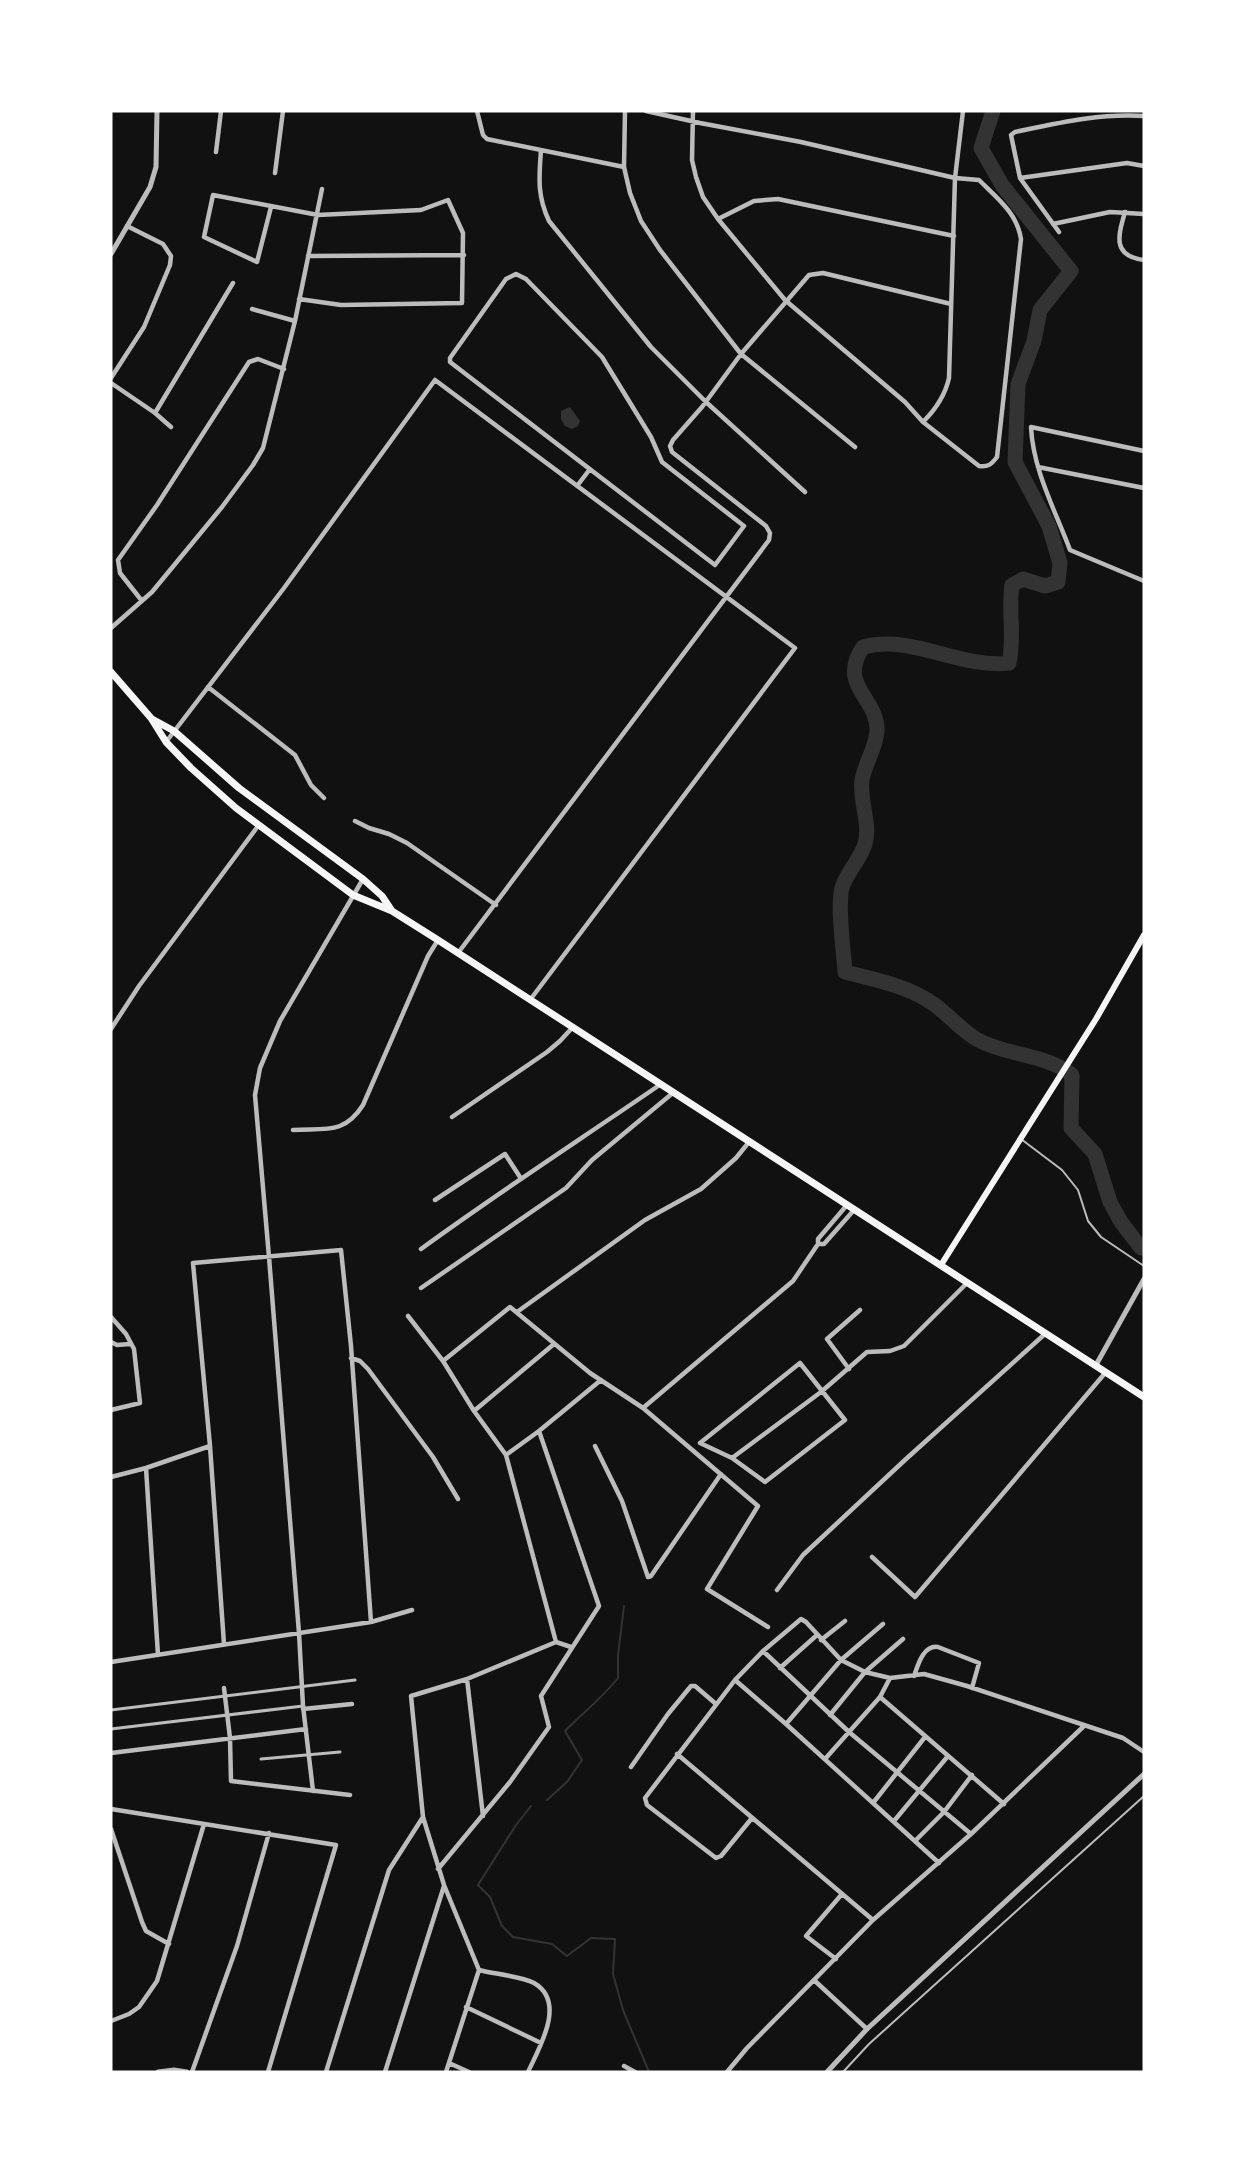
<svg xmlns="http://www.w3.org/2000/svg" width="1255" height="2183" viewBox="0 0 1255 2183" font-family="Manrope,sans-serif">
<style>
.water{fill:#333}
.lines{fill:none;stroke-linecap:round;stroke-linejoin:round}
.stream{stroke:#333;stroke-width:2}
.river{stroke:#333;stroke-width:15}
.service{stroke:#bcbcbc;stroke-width:2}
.pedestrian{stroke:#bcbcbc;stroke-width:3}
.minor{stroke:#bcbcbc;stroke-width:4.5}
.tertiary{stroke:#bcbcbc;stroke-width:5}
.secondary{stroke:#f5f5f5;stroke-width:6}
.trunk{stroke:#f5f5f5;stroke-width:7}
</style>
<rect width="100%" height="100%" fill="#111"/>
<path class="water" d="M570 407 580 421 578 426 572 429 565 426 561 419V411Z"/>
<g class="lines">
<path class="stream" d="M547 1800 567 1782 582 1760 565 1731C583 1713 602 1698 618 1678V1655L624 1606
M531 1806 516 1825 478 1885 490 1897 502 1926 513 1937 552 1944 567 1956 591 1938 615 1939 613 1974 623 2010 649 2072"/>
<path class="river" d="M993 111 981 148 1002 185 1071 271 1040 310 1034 341 1018 384 1015 462 1049 526 1060 563 1058 582 1045 586 1023 579 1012 585C1008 611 1015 637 1009 663 960 669 913 634 863 647 837 686 878 697 877 731 876 748 865 763 862 780 859 800 871 824 865 844 861 858 848 871 843 885 836 902 844 952 845 972 876 980 909 986 935 1005 950 1016 962 1031 978 1040 1008 1056 1046 1054 1072 1075L1071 1128 1095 1154 1110 1202 1121 1222 1141 1248H1144"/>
<path class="service" d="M1021 1139 1062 1170 1078 1190 1088 1221 1101 1237 1144 1266
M843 2072 869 2044 1144 1796"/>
<path class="pedestrian" d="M111 1710 355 1680
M111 1729 303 1706
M261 1759 340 1752"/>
<path class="minor" d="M477 111 483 135 487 139 624 167
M625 111 624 167 630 193 641 221 660 250 741 354 855 447
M646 111 700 123 801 142 955 178 979 180C997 198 1017 213 1021 239L997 457C991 465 988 467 979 466L923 422 905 402 785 300 718 219 703 197 696 177 692 160 693 111
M541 150C539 178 537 195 549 221L651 347 706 402 805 492
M216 152 221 111
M275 173 283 111
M1020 178 1127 163 1144 166
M271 207 257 262 204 237 213 195 318 215 421 210 448 200 463 233 462 303 341 305 299 299
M1125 212C1118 236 1112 256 1144 260
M718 219 754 201 778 199 954 236
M1053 224 1110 212 1144 214
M1059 232 1020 178 1011 135 1015 132C1058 123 1100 113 1144 116
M308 256 464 255
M516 274 526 279 602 357 651 437 662 462 744 526 715 565 450 362V358L506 279Z
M252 309 295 321
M111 378 144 327 170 265 171 256 163 244 127 226
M111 383 155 413 171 427
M155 413 233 283
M923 422C936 409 945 396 949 378L955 178 963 111
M1144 451 1031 427C1033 470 1055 510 1070 550L1144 581
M1038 467 1144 488
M577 486 590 469
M142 601 120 573 118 560 157 505 249 362 258 359 284 369
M111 628 152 592 222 507 253 465 263 448 295 321 322 189
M208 687 295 755 311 785 324 798
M166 742 284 588 435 380 795 648 530 1000
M355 821 369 828 389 834 407 843 496 905
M458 953 769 540 770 533 766 526 672 452 670 446 673 440 702 407 741 354 809 275 823 273 951 304
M111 1029 139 986 258 826
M452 1117 547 1052 560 1041 572 1028
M293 1130C325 1128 344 1135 363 1105L428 956 438 940
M435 1200 505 1154 520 1177
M818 1244H824L854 1210
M421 1249C499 1192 581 1139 661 1084
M421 1288 566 1188 592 1160 674 1092
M517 1312 645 1220 701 1189 736 1158 749 1142
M408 1316 443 1361 474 1411 506 1455 556 1642
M111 1317 126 1334 134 1349 140 1403 111 1410
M111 1342 117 1345 130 1344
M351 1358 360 1361 368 1369 433 1457 458 1499
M443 1361 510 1307 590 1373 643 1408 758 1506 707 1589 768 1627
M800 1363 845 1420 765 1482 732 1458 700 1443Z
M849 1369 827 1339 860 1310
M643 1408 793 1281 818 1244V1239L847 1205
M474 1411 554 1344
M595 1446 622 1501 648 1577 651 1576 721 1474
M506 1455 539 1431 601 1380
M732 1458 821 1392 867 1352 890 1351 904 1346 967 1283
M146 1468 158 1655
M111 1477 146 1468 210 1446
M872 1557 915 1597 1106 1372
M777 1590 803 1555 906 1459 1046 1333
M821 1640 845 1621
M224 1644 210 1446 193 1263 341 1250 351 1346 371 1622
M763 1651 849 1732 971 1834
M111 1662 371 1622 412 1610
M780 1668 817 1635
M914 1676C918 1665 923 1645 938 1647L979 1663 972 1688
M467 1679 483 1816
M735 1680 786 1724 939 1863
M224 1688 230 1738 231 1781 350 1795
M880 1697 1004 1804
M303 1709 352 1704
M830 1715 865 1672 903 1639
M786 1724 841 1660 883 1624
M111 1753 306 1729
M677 1754 873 1920
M825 1759 880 1697 890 1678
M631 1767 668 1714 691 1686H695L716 1704
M313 1791 303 1706 299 1633 269 1257 255 1095 260 1068 280 1021 363 879
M873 1803 925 1737
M111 1809 336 1845 268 2072
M752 1818 721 1856 716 1858 647 1805 645 1798 735 1680 763 1651 801 1619 806 1622 841 1660 865 1672 890 1678 924 1674 967 1686 1123 1738 1144 1752
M894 1821 948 1756
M111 1829 142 1922 146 1931 169 1944
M915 1841 944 1812 972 1775
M438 1869 510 1782 549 1727 541 1696 599 1606 539 1431
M836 1959 806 1936 842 1894
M479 1970C494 1974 520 1976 534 1983 567 2002 539 2048 528 2072
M815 1981 867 2029
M466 2007 541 2043
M111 2021 129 2014 139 2007 157 1981 204 1824
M449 2063 469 2072
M624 2066 635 2072
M192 2072 237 1946 269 1833
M326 2072 389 1870 423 1817
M385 2072 444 1886
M446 2072 479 1970 444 1885 423 1817 411 1696 467 1679 556 1642 571 1647
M727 2072 747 2048 873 1920 971 1834 1084 1726"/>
<path class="tertiary" d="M111 254 150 187 156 167 157 111
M1096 1365 1144 1279
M158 2072 174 2070 187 2072
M827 2072 867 2029 1144 1774"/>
<path class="secondary" d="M941 1265 1096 1019 1144 935"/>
<path class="trunk" d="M111 672 151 718 166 742 191 768 236 808 353 895 392 911 438 940 1144 1397
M152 719 174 731 239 788 363 879 382 896 392 911"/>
</g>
<rect width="1255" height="2183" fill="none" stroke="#ffffff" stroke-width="225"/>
</svg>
